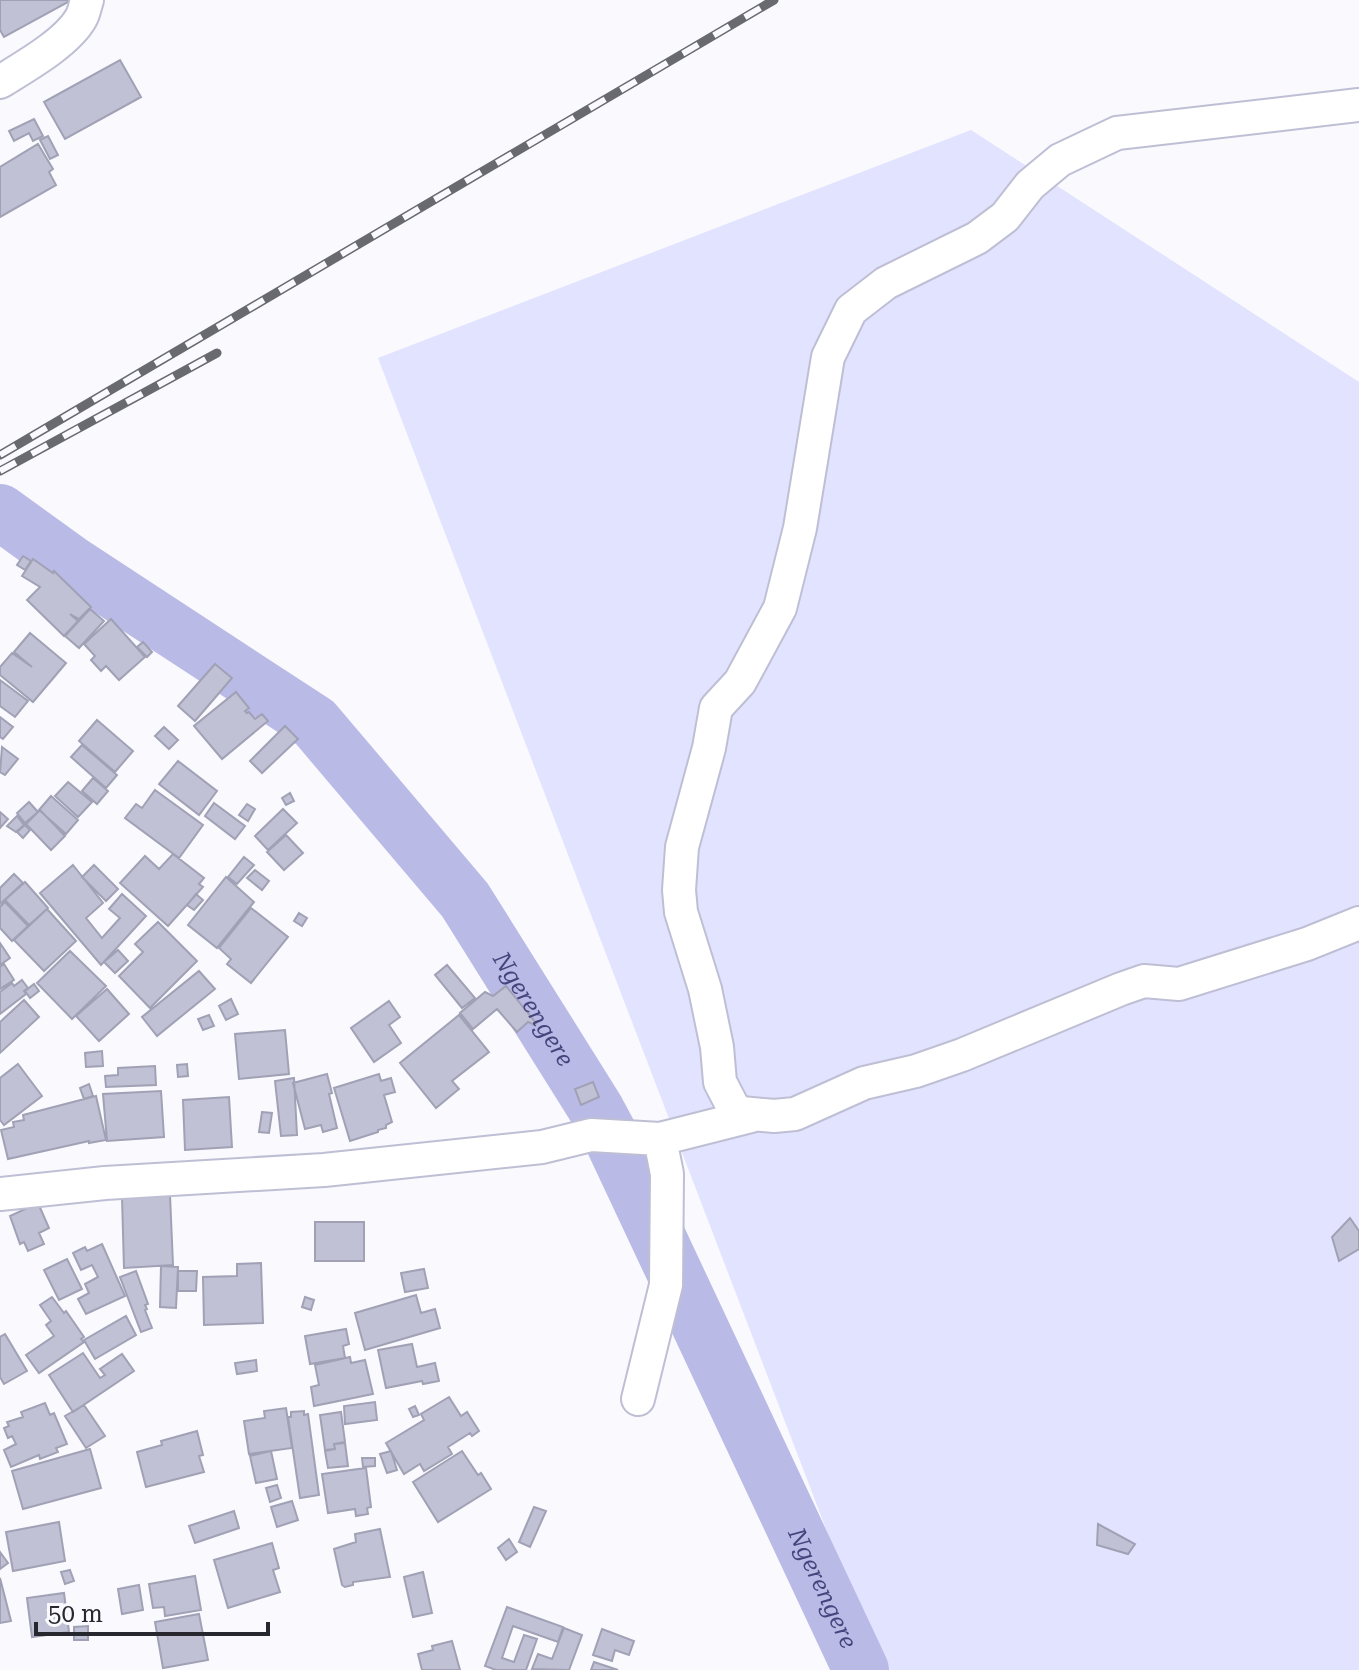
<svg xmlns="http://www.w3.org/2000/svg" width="1359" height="1670" viewBox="0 0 1359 1670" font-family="'Roboto Serif',serif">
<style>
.green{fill:#e2e3fe}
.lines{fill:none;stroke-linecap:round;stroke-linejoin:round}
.river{stroke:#babae7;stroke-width:56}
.building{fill:#c1c1d6;stroke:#a0a1b5;stroke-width:2}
.minor-casing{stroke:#bebfd4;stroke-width:36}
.minor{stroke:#fff;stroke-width:32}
.rail-casing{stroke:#696970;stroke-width:9}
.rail{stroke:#f9f9fe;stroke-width:6;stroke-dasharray:18;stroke-linecap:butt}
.labels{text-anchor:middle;stroke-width:7;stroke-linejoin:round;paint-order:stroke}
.water-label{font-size:24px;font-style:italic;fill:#47437c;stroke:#f9f9fe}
</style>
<rect width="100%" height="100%" fill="#f9f9fe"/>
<path class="green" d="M971 130 1359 382V1670H880L378 358Z"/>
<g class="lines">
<path class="river" id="s1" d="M0 512 72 564 315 723 465 900 596 1109 611 1137 861 1670"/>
</g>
<path class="building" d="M0 0H70V1L4 37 0 30Z
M120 60 141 97 65 139 44 102Z
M34 119 43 136 33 141 29 133 14 141 9 131Z
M48 136 58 155 50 159 40 140Z
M38 144 53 169 49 172 56 185 0 217V167Z
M23 556 31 561 25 570 17 565Z
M33 559 53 573 54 571 91 607 79 619 70 614 78 621 64 636 27 600 40 587 22 576Z
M90 609 104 621 79 648 65 636Z
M111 619 145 657 119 680 106 666 101 671 91 660 95 656 84 644Z
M30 633 66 663 33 702 0 675V667L12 653 32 667 14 652Z
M143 642 152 652 147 657 137 647Z
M215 664 232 678 195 721 178 706Z
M0 680 28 701 15 717 0 706Z
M236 692 249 708 245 711 247 713 249 712 255 719 262 714 268 721 222 759 194 726Z
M0 717 13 727 3 739 0 737Z
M97 720 133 751 115 772 79 741Z
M285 726 298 739 262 773 250 761Z
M164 727 178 740 169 749 155 736Z
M82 745 117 775 106 788 71 757Z
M2 747 18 759 5 775 0 772Z
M178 761 217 791 199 815 159 784Z
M93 778 108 791 97 804 82 791Z
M68 782 92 802 78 817 55 796Z
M155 790 203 825 179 858 125 818 136 804 142 808Z
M290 793 294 801 286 805 282 798Z
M51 796 78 820 66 834 39 810Z
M29 802 38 812 25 823 17 813Z
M214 803 245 826 235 839 205 816Z
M247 804 255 809 248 821 239 815Z
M283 809 297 823 268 850 255 836Z
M40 810 65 836 51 850 26 824Z
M0 812 8 819 0 828Z
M17 816 24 825 16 832 7 826Z
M25 825 30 830 23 838 17 832Z
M286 835 303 853 284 870 267 852Z
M173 854 204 878 199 884 203 887 168 926 120 883 145 856 159 869Z
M244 857 254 865 237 884 228 877Z
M73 865 103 903 86 918 102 938 120 918 109 909 122 894 146 916 101 965 40 893Z
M94 865 118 889 106 901 82 877Z
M255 870 269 881 262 890 247 878Z
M14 874 23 883 0 904V888Z
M226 877 254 902 217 948 188 925Z
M25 882 48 908 29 925 5 900Z
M196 894 203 900 194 910 187 905Z
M5 902 28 926 12 941 0 928V907Z
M251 908 288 937 251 983 227 964 231 959 219 948Z
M47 909 76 941 44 971 14 940Z
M299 913 307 918 302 926 294 921Z
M158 922 197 961 150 1008 119 976 143 952 135 944Z
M0 943 10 958 0 965Z
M118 950 128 961 115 973 104 962Z
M70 951 106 986 72 1019 37 983Z
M4 964 14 980 0 989V967Z
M447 965 475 998 462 1008 435 975Z
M199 971 215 989 157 1036 142 1017Z
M22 980 28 988 24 991 26 994 0 1014V992L12 983 14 986Z
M34 984 39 991 30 998 25 991Z
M506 986 536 1023 535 1025 528 1022 517 1032 497 1009 473 1029 460 1013 485 992 493 996Z
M107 989 129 1014 99 1041 76 1016Z
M231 999 238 1014 226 1020 219 1006Z
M24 1000 39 1017 0 1053V1022Z
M389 1001 400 1017 389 1025 401 1043 374 1062 351 1028Z
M209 1015 214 1026 203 1030 198 1019Z
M459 1015 489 1052 452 1081 459 1089 436 1108 400 1063Z
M285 1030 289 1074 239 1079 235 1034Z
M102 1051 103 1066 86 1067 85 1053Z
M18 1064 42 1096 4 1125 0 1120V1078Z
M187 1064 188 1076 178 1077 177 1065Z
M155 1066 156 1085 106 1087 105 1076 118 1075V1068Z
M327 1074 332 1093 329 1094 337 1128 323 1132 321 1125 305 1129 293 1083Z
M379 1074 381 1081 391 1078 395 1092 384 1095 392 1122 386 1125V1128L378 1130V1132L350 1141 334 1088Z
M294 1078 297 1135 281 1136 275 1081Z
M593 1082 599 1097 581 1105 575 1089Z
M89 1084 93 1096 84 1099 80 1088Z
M161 1091 164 1137 107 1141 103 1094Z
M96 1096 106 1140 89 1143V1141L8 1159 1 1130 14 1127 13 1122 24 1120 23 1115Z
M229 1097 232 1147 185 1150 183 1100Z
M262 1112 272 1113 269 1133 259 1132Z
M170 1195 173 1265 124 1268 122 1197Z
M38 1203 49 1228 39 1233 44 1244 28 1251 24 1242 20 1244 10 1216Z
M1350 1218 1359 1231V1249L1339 1261 1332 1237Z
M315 1222H364V1261H315Z
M102 1244 125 1296 86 1314 78 1299 89 1293 85 1284 98 1277 92 1265 81 1270 73 1253 85 1247 87 1251Z
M67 1259 82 1289 59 1300 44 1270Z
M261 1263 263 1323 204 1325 203 1277 237 1276V1264Z
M161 1266 178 1267 176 1308 160 1307Z
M424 1269 428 1288 405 1292 401 1273Z
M136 1271 148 1304 145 1305 147 1309 145 1310 152 1328 141 1332 120 1277Z
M178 1271H197L196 1291H178Z
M416 1295 421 1313 435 1309 440 1328 365 1350 355 1313Z
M52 1297 64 1313 66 1311 84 1337 81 1339 84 1342 39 1373 26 1355 54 1336 46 1325 51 1321 40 1305Z
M305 1297 314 1300 311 1310 302 1307Z
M126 1316 136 1335 95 1359 84 1340Z
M346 1329 349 1344 343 1346 345 1358 310 1364 305 1336Z
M5 1334 27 1371 4 1384 0 1377V1337Z
M412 1344 417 1367 435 1363 439 1381 423 1384 422 1381 386 1388 378 1350Z
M83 1353 100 1378 105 1375 100 1369 122 1354 134 1371 73 1412 49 1375Z
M350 1357 351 1363 365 1360 373 1394 314 1406 311 1387 319 1385 315 1365Z
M256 1360 257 1371 237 1374 235 1363Z
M449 1397 461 1416 467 1412 479 1431 472 1436 470 1433 448 1447 452 1454 424 1471 420 1464 404 1474 386 1443 424 1420 421 1414Z
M375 1402 377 1420 345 1424 344 1406Z
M45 1403 50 1415 54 1413 67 1444 56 1448 58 1452 40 1459 39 1455 11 1467 4 1450 16 1444 12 1436 8 1438 4 1428 9 1426 7 1422 23 1417 21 1412Z
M84 1405 105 1436 86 1448 65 1416Z
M415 1406 419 1415 413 1417 409 1409Z
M286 1408 292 1448 249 1454 244 1421 265 1418 264 1411Z
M304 1411V1415L308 1414 319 1495 300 1498 288 1417H291V1412Z
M341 1412 345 1442 334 1444 335 1449 325 1450 320 1415Z
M197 1431 203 1455 199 1456 204 1472 146 1487 137 1452 162 1445 161 1441Z
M345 1443 348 1466 328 1468 325 1451 335 1449 334 1444Z
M90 1449 101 1488 23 1509 12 1471Z
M271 1451 277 1479 256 1483 250 1456Z
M391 1451 397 1470 387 1473 380 1454Z
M462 1451 478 1475 481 1473 491 1489 438 1522 413 1482Z
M362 1458H375V1466L363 1467Z
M366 1468 371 1507 367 1508 368 1514 356 1516 355 1509 328 1513 322 1474Z
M277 1485 281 1498 270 1502 266 1488Z
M292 1501 298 1520 277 1527 271 1507Z
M534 1507 546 1511 530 1547 519 1542Z
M234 1511 239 1528 195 1543 189 1526Z
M59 1522 65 1561 13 1571 6 1532Z
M1098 1524 1135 1544 1128 1554 1097 1545Z
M380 1529 390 1577 353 1582V1585L345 1587 342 1585 334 1549 356 1542 355 1534Z
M509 1539 517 1552 506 1560 498 1548Z
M272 1543 279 1568 273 1570 280 1592 228 1608 214 1560Z
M0 1552 8 1563 0 1569Z
M70 1570 74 1581 65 1584 61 1572Z
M423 1572 432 1613 413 1617 404 1577Z
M195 1576 201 1610 165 1616 164 1607 153 1608 149 1584Z
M0 1578 11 1621 0 1623Z
M139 1585 143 1610 122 1614 118 1589Z
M64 1593 69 1632 32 1637 27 1598Z
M507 1607 563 1627 558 1642 513 1626 502 1658 514 1662 524 1635 537 1639 526 1670H496L485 1666Z
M199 1614 208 1660 163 1668 155 1622Z
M88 1626V1640H74V1627Z
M564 1628 582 1635 569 1670 532 1669 538 1654 552 1659Z
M602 1629 634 1641 629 1655 615 1650 612 1661 593 1655Z
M452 1641 460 1670H422L418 1654 433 1650 432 1646Z
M594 1662 618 1670H591Z"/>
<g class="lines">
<g class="minor-casing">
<path id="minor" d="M0 82C24 67 67 43 81 18 84 13 85 6 87 0
M1359 105 1117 133 1060 160 1030 185 1005 217 977 238 886 283 851 310 828 357 800 528 780 608 740 682 716 708 709 748 682 847 679 890 681 912 705 989 717 1047 720 1082 733 1107 741 1113 774 1116 795 1114 864 1083 916 1071 962 1055 1121 989 1144 981 1179 984 1307 944 1359 923
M660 1139 751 1116
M0 1194 105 1183 324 1170 542 1147 591 1135 660 1139 667 1174 666 1285 638 1399"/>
</g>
<use href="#minor" class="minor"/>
<g class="rail-casing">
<path id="rail" d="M0 455 774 0
M0 471 217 353"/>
</g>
<use href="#rail" class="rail"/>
</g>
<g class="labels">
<g class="water-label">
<text dy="8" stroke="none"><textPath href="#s1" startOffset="740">Ngerengere</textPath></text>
<text dy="8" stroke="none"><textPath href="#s1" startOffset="1388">Ngerengere</textPath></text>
</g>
</g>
<path d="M36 1622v12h232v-12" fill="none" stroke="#27272f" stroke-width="4"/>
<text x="48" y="1622" font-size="24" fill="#27272f" stroke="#f9f9fe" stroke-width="6" paint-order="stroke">50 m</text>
</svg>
